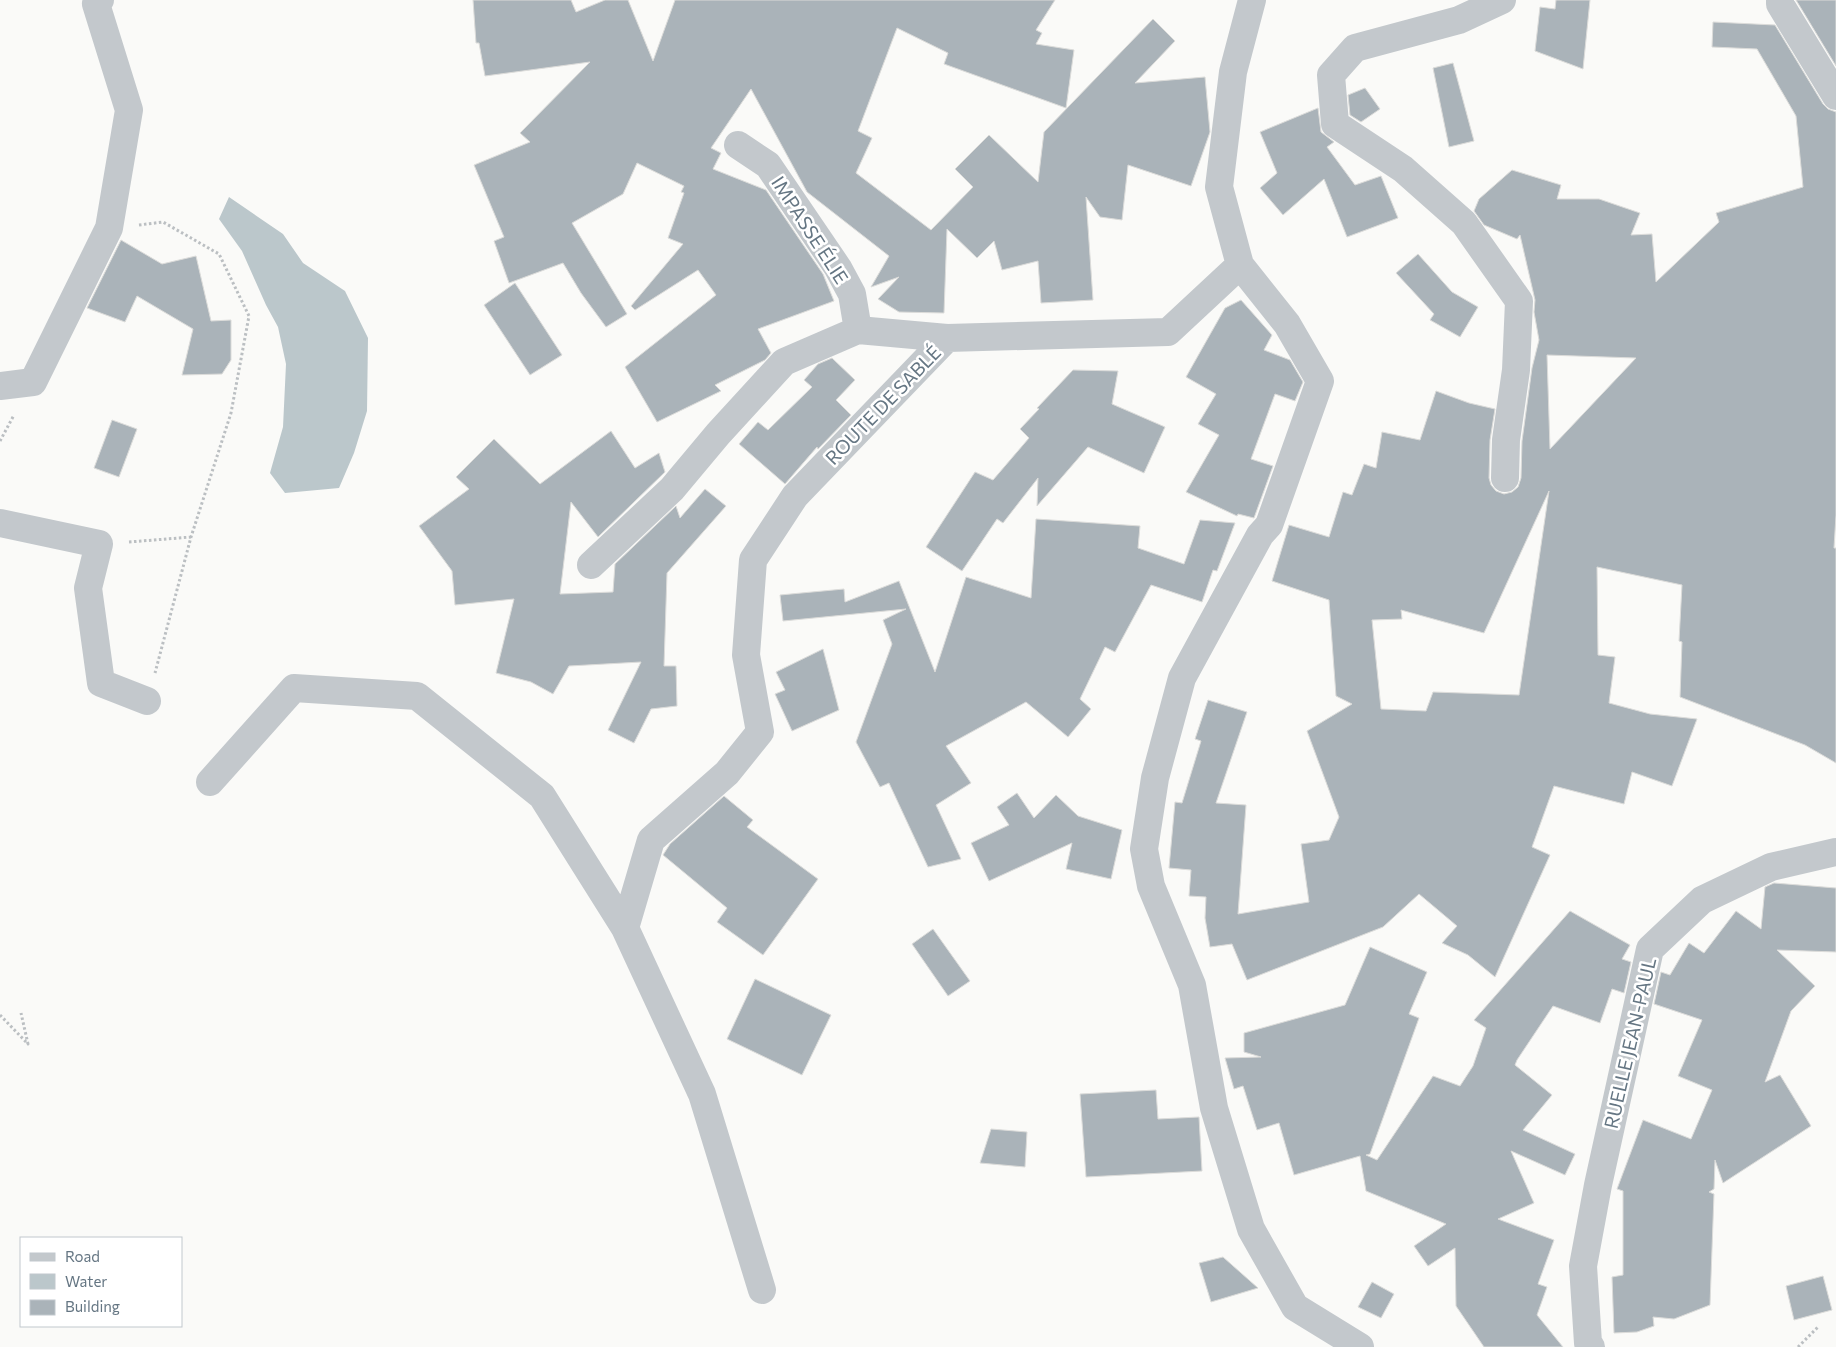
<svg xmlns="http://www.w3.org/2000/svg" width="1836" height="1347" viewBox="0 0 1836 1347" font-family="Commissioner,sans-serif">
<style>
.water{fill:#bbc7cb}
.building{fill:#aab3b9;stroke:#dcdcda;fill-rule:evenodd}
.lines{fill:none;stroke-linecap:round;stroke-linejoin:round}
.path{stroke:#bbbfc2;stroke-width:3;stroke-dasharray:2.5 2.5;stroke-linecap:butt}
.street{stroke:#c3c8cc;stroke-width:28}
.labels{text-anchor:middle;stroke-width:5;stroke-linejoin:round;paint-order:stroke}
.street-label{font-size:19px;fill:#657683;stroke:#fff}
</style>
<rect width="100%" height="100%" fill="#fafaf8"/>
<path class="water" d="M229 197 283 234 303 263 345 291 368 338 367 411 354 453 339 488 285 493 270 473 283 427 286 364 278 327 266 305 242 251 219 219Z"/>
<path class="building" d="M473 0H571L576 12 605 0H628L653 61 675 0H1055L1036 30 1042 33 1036 44 1074 50 1066 108 944 64 948 53 897 28 858 131 872 138 856 173 931 230 973 187 955 169 989 135 1038 182 1044 132 1153 19 1175 41 1135 83 1205 77 1210 132 1191 186 1128 165 1122 220 1100 217 1086 197 1093 300 1041 303 1038 261 1002 270 994 241 977 258 947 229 944 313 899 312 878 299 899 277 871 287 889 256 807 192 751 89 711 148 721 153 713 169 766 190 823 274 834 301 758 329 771 353 765 360 715 385 721 391 657 422 625 367 716 295 698 270 635 310 631 306 683 244 668 238 684 193 681 192 684 186 637 163 623 194 572 223 627 314 606 327 581 293 563 263 509 283 494 241 504 237 474 165 530 142 520 133 590 62 485 76 479 43H476Z
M1556 0H1590L1583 69 1535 51 1540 7 1555 9Z
M1796 0H1836V66Z
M1713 22 1775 25 1823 104 1828 109 1836 112V515L1834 548H1836V763L1805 745 1680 697 1682 642 1679 641 1682 585 1597 567 1598 655 1615 657 1609 703 1650 714 1697 719 1672 786 1632 772 1624 804 1554 786 1532 847 1550 855 1495 977 1468 955 1442 943 1457 926 1419 894 1383 927 1247 980 1232 944 1210 947 1205 918 1206 897 1189 896 1191 870 1169 868 1175 802 1182 803 1201 741 1195 739 1208 700 1247 712 1216 803 1246 805 1238 914 1309 902 1301 844 1329 840 1339 817 1307 731 1352 704 1336 696 1329 600 1272 581 1289 525 1329 537 1343 492 1352 495 1364 464 1376 468 1382 432 1420 440 1436 391 1469 403 1495 409 1490 440 1489 478 1491 485 1496 491 1504 494 1512 492 1518 487 1521 478 1522 441 1532 368 1539 340 1534 312 1535 300 1520 235 1517 239 1484 225 1474 211 1479 199 1512 170 1561 185 1557 199H1599L1640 213 1631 235 1652 234 1656 282 1719 222 1716 213 1803 187 1796 116 1757 49 1712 47ZM1547 355 1636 358 1550 449ZM1549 491 1519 695 1433 692 1426 711 1381 709 1372 620 1402 619 1401 610 1484 633Z
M1453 63 1474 141 1449 147 1433 68Z
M1365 88 1380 109 1361 122 1350 115 1348 95Z
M1318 108 1321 132 1334 142 1327 147 1355 185 1381 176 1398 218 1347 237 1324 179 1283 215 1260 188 1277 173 1260 132Z
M121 240 162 264 196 256 211 321 231 320V360L222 374 182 375 193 329 137 296 125 322 87 308Z
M1418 254 1452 292 1478 307 1460 337 1430 320 1434 314 1396 273Z
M515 283 562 355 530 375 484 305Z
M1241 300 1272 335 1264 350 1290 360 1303 382 1295 401 1275 394 1251 459 1273 466 1254 518 1238 514 1237 516 1186 492 1219 435 1198 424 1216 394 1186 377 1225 308Z
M832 358 855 380 836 400 851 415 818 449 817 447 785 484 739 444 758 422 768 430 812 387 804 380 818 364Z
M1073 370 1118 371 1112 404 1165 427 1144 473 1088 447 1037 506 1038 478 1003 523 997 519 962 571 926 547 975 472 993 480 1029 438 1020 429 1039 409 1037 408Z
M112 420 137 429 119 477 94 468Z
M611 431 635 468 659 453 665 472 598 537 571 502 560 594 613 592 615 564 676 506 680 518 705 489 726 506 667 573 664 666H676L677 706 651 709 634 743 608 730 641 662 569 666 553 694 531 682 496 673 514 599 455 605 452 571 419 526 469 489 456 477 494 439 540 484Z
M1036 519 1140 526 1138 548 1184 564 1200 520 1235 523 1217 571 1213 570 1202 602 1151 585 1115 652 1105 647 1080 699 1091 709 1068 737 1026 702 946 746 971 783 936 805 961 859 928 867 889 783 880 787 856 742 892 644 883 620 906 609 783 621 780 595 844 589 845 602 899 581 935 672 966 577 1031 598Z
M823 649 839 710 792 731 775 694 785 690 776 672Z
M1017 793 1034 818 1056 795 1078 816 1122 830 1111 879 1066 869 1072 843 989 881 971 843 1009 825 997 807Z
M724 796 753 820 747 827 818 879 763 955 717 922 727 908 663 855 670 844Z
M1774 883 1836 888V952L1777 950 1815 986 1791 1011 1765 1082 1780 1075 1811 1126 1723 1183 1715 1160 1714 1189 1709 1192 1714 1194 1710 1305 1674 1319 1653 1317 1654 1326 1637 1332 1614 1333 1612 1277 1623 1275V1191L1617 1189 1643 1120 1691 1139 1712 1090 1678 1076 1702 1020 1654 1004 1661 972 1670 975 1689 943 1704 953 1736 911 1761 929 1765 887Z
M1570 911 1630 945 1622 959 1631 962 1624 993 1612 989 1600 1023 1553 1006 1517 1060 1515 1065 1552 1095 1523 1130 1575 1154 1565 1175 1511 1151 1534 1203 1498 1219 1554 1240 1538 1284 1547 1287 1537 1315 1563 1347H1484L1456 1306 1455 1248 1428 1266 1414 1246 1446 1224 1366 1191 1360 1156 1294 1175 1279 1123 1257 1130 1243 1086 1234 1089 1225 1058 1261 1057 1244 1052V1033L1345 1005 1370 947 1427 972 1409 1014 1419 1018 1370 1154 1366 1155 1377 1160 1433 1076 1460 1086 1473 1066 1486 1028 1474 1020Z
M933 929 970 981 948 996 912 944Z
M755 979 831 1015 802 1075 727 1039Z
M1156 1090 1158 1119 1199 1117 1202 1171 1086 1177 1080 1094Z
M991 1129 1027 1132 1025 1167 980 1163Z
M1223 1257 1258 1288 1211 1302 1199 1263Z
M1823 1276 1832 1310 1794 1320 1786 1286Z
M1372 1282 1394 1294 1381 1318 1358 1307Z"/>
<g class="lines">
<path class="path" d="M139 225 163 222 219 254 249 316 231 413 191 537 155 673
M0 441 14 415
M129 542 191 537
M0 1015 28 1044 21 1013
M1798 1347 1819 1326"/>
<path class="street" d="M1502 0 1459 20 1355 48 1331 75 1335 124 1403 169 1464 223 1519 301 1516 370 1506 440 1505 478
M1780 0V4L1836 96
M738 145 768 165 838 268 852 294 858 330
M1240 265 1287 324 1320 381 1269 525 1260 535 1182 678 1155 778 1144 849 1151 886 1192 985 1214 1108 1251 1229 1295 1307 1360 1347
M0 386 33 382 109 228 129 110 96 4 100 0
M0 523 99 544 88 588 101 683 147 701
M591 565 672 489 718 434 784 362 858 330 947 338
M210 782 294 688 417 696 542 796 625 928 702 1094 762 1290
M625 928 651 840 727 773 760 732 746 655 753 560 795 496 947 338 1168 332 1240 265 1219 187 1233 72 1252 0
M1591 1347 1588 1343 1583 1266 1598 1185 1650 949 1702 900 1771 867 1836 852"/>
</g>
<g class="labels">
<g class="street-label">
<text transform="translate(810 230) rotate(57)" y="7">IMPASSE ÉLIE</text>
<text transform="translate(883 405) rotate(-46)" y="7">ROUTE DE SABLÉ</text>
<text transform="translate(1630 1043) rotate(-77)" y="7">RUELLE JEAN-PAUL</text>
</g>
</g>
<rect x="20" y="1237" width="162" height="90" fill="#ffffff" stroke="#c1c8cd"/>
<rect x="30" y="1253" width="25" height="8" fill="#c3c8cc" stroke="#c1c8cd"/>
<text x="65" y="1262" font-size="15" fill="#657683">Road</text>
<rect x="30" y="1274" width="25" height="15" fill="#bbc7cb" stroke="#c1c8cd"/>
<text x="65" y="1287" font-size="15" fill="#657683">Water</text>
<rect x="30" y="1300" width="25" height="15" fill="#aab3b9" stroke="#c1c8cd"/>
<text x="65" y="1312" font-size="15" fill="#657683">Building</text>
</svg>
